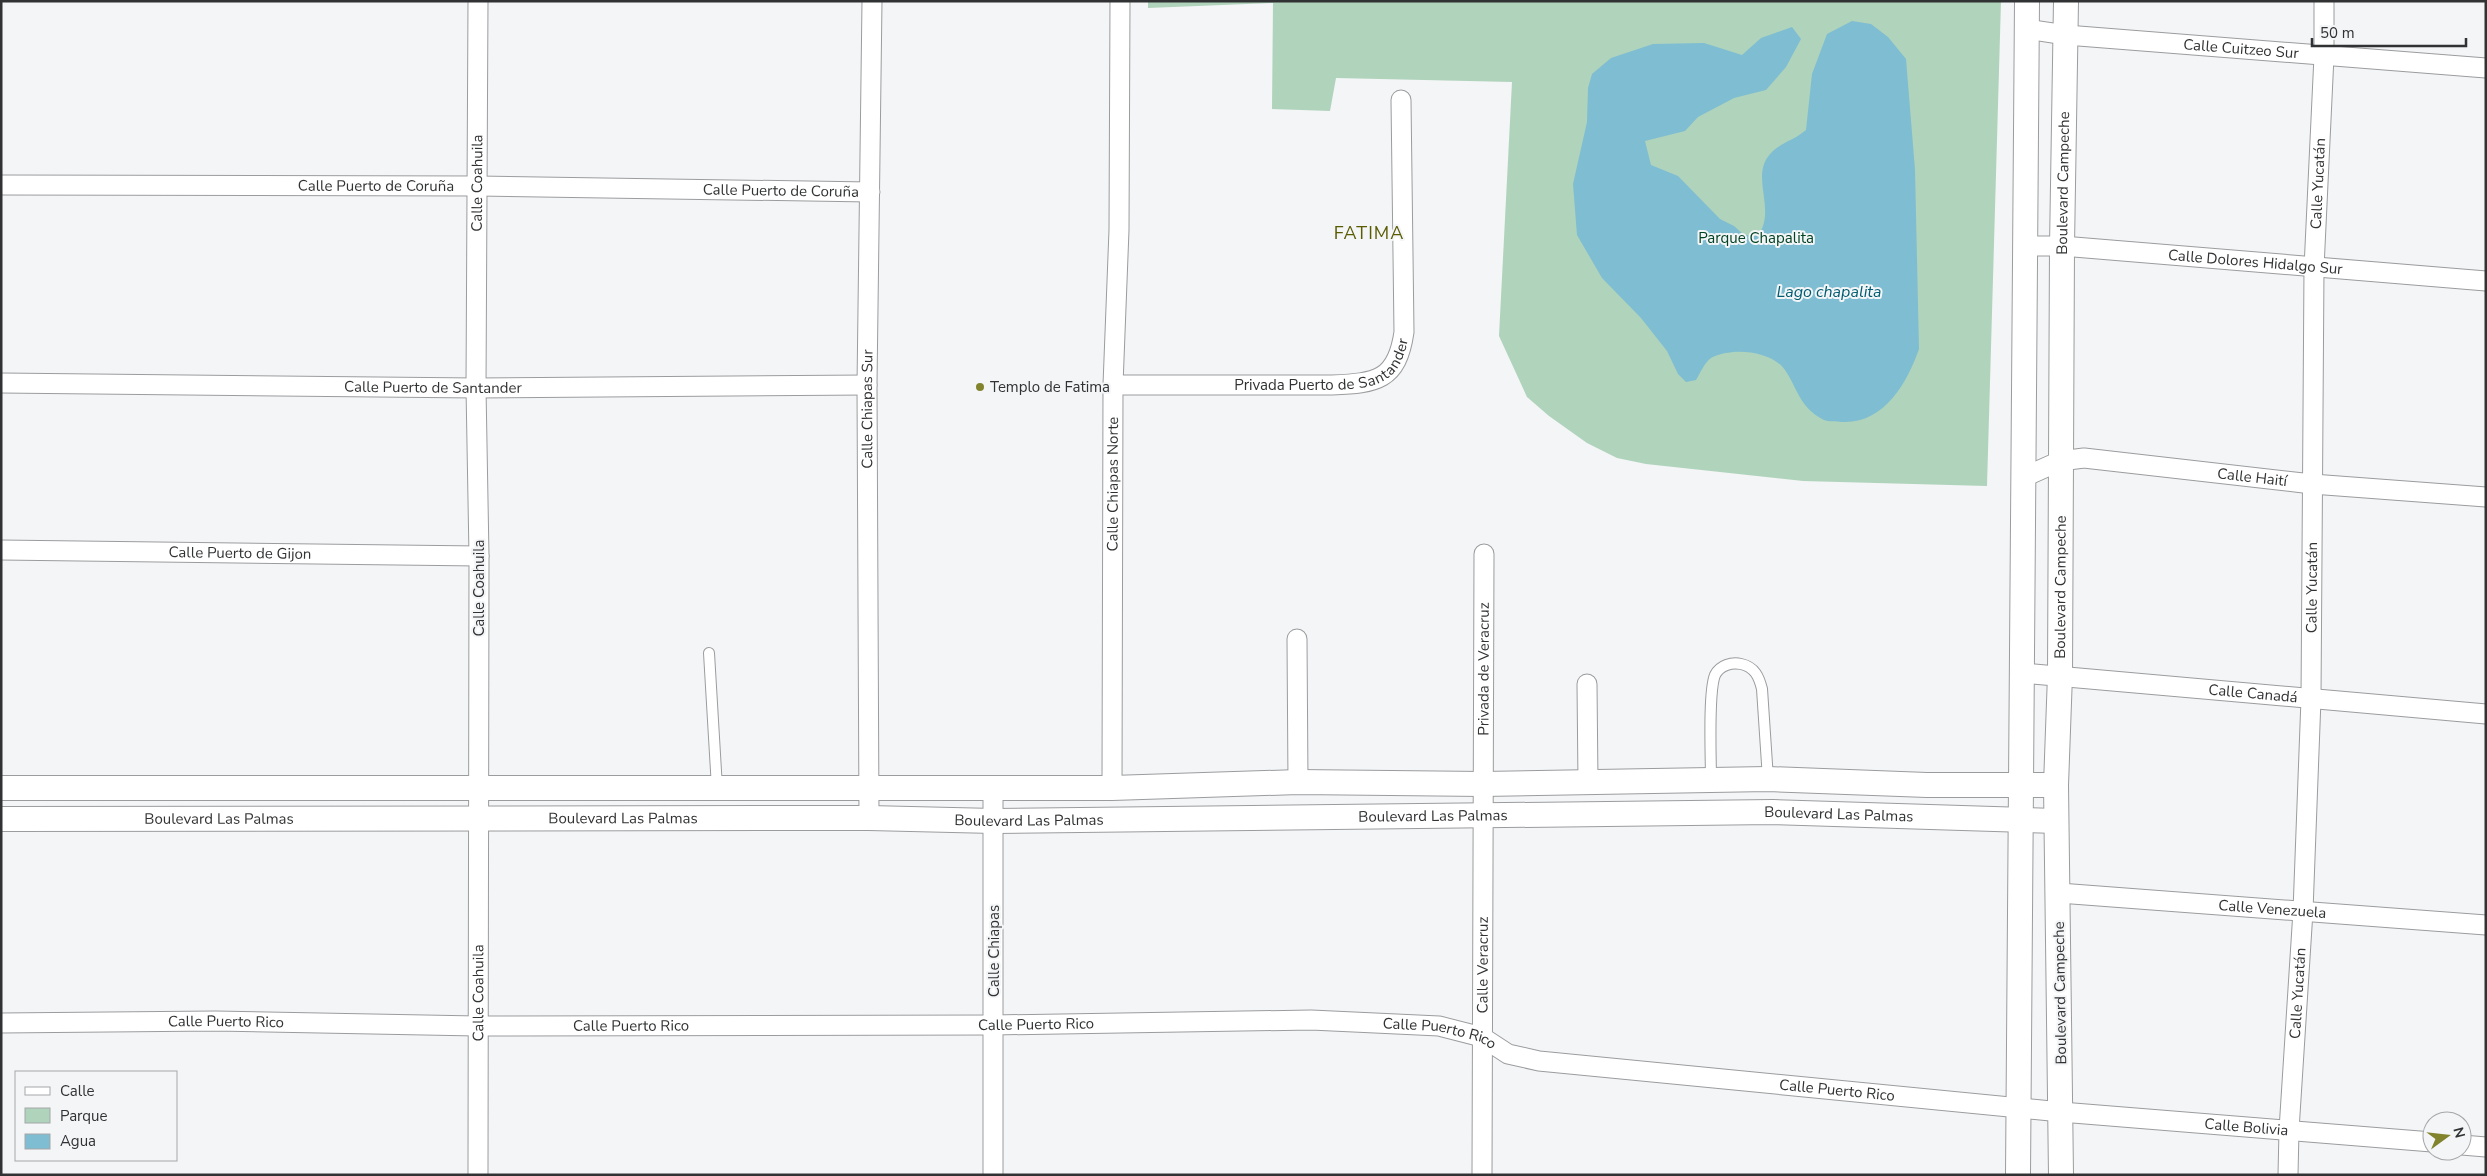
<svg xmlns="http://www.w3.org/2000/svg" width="2487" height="1176" viewBox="0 0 2487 1176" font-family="'Nunito Sans',sans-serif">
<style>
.green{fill:#b0d3bb}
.water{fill:#7ebdd2}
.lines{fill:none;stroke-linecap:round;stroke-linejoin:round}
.service-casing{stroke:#9b9c9e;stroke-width:12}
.minor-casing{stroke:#9b9c9e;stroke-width:21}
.tertiary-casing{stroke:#9b9c9e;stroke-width:26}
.service{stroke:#fff;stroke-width:10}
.minor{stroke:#fff;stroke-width:19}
.tertiary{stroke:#fff;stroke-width:24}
.poi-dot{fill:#82832d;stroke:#f3f5f7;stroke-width:2}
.labels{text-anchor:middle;stroke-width:4;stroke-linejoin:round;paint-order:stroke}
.street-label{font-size:15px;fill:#313233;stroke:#f3f5f7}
.park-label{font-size:15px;fill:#024325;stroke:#f3f5f7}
.poi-label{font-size:15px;fill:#313233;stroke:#f3f5f7;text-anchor:start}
.water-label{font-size:16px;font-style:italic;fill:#005c71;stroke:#f3f5f7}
.quarter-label{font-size:18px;letter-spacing:1px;fill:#5b5b00;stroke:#f3f5f7}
</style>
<rect width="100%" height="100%" fill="#f3f5f7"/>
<path class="green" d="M1148 1H2001L1987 486 1803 481 1646 464 1617 458 1587 443 1549 416 1527 397 1499 336 1512 82 1336 78 1330 111 1272 109 1273 3 1148 8Z"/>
<path class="water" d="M1852 21 1871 24 1888 37 1906 59 1915 170 1919 349C1907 383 1884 424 1842 422 1837 421 1828 422 1824 420 1799 407 1798 389 1785 370 1771 350 1731 347 1711 358 1705 362 1700 373 1696 380L1686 382 1678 374 1667 351 1641 318 1602 278 1577 235 1573 184 1587 122 1588 88 1592 74 1611 58 1653 44 1704 43 1742 55 1761 38 1792 27 1801 39 1786 67 1766 90 1734 98 1698 117 1685 131 1645 141 1651 165 1678 176 1720 219 1734 226 1744 235 1758 236C1778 207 1747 175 1773 151 1781 143 1796 139 1806 130L1812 74 1827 34Z"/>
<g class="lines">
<g class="service-casing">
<path id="service" d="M709 653 717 788
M1711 780C1711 759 1708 692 1715 675 1720 665 1732 662 1741 664 1755 667 1759 677 1762 689L1768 779"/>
</g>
<g class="minor-casing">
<g id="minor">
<path id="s1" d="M2026 29 2066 35 2486 68"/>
<path id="s2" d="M1 185 478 186 870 192"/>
<path id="s3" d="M2026 246H2062L2486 281"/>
<path id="s4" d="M1 383 476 388 867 385"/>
<path id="s5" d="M1113 385H1332C1376 383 1397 381 1404 332L1401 100"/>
<path id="s6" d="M2022 478 2060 461 2084 458 2312 484 2486 497"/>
<path id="s7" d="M1 550 479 556"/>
<path d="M1297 639 1298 782"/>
<path id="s8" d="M2022 673 2486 714"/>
<path d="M1587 684 1588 782"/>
<path d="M993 788V1175"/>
<path id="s9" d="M1112 788 1113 385 1119 230 1120 1"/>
<path id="s10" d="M869 818 867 385 872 1"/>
<path id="s11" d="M2059 893 2486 925"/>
<path id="s12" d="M1 1023 215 1021 477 1026 994 1025 1311 1020 1439 1026 1482 1037 1508 1054 1539 1061 2061 1112 2432 1142"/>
<path d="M2462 1145 2486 1147"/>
<path id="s13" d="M478 1175 479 556 476 388 478 1"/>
<path id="s14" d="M1482 1175 1484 554"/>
<path id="s15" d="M2288 1175 2289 1130 2303 911 2311 699 2314 268 2324 56V1"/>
</g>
</g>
<g class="tertiary-casing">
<g id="tertiary">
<path d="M1 788H1112L1298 782 1483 784 1768 779 1927 785H2056"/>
<path id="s16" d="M1 819 869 818 994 821 1773 812 2056 821"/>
<path d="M2018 1175 2027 1"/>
<path id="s17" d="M2061 1175 2056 785 2060 675 2062 246 2066 1"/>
</g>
</g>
<use href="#service" class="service"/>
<use href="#minor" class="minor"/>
<use href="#tertiary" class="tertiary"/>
</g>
<circle class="poi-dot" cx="980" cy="387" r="5"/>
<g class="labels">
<g class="street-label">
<text dy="5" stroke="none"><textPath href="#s1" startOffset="216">Calle Cuitzeo Sur</textPath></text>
<text dy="5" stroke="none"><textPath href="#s13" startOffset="992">Calle Coahuila</textPath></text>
<text dy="5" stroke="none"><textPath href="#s17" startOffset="992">Boulevard Campeche</textPath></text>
<text dy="5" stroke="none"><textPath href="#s15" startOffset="992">Calle Yucatán</textPath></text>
<text dy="5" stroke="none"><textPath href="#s2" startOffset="375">Calle Puerto de Coruña</textPath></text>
<text dy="5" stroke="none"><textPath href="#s2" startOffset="780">Calle Puerto de Coruña</textPath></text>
<text dy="5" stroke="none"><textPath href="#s3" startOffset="230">Calle Dolores Hidalgo Sur</textPath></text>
<text dy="5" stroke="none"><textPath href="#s5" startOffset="218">Privada Puerto de Santander</textPath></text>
<text dy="5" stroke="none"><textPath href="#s4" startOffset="432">Calle Puerto de Santander</textPath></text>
<text dy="5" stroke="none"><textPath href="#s10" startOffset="409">Calle Chiapas Sur</textPath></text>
<text dy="5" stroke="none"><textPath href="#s6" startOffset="235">Calle Haití</textPath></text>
<text dy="5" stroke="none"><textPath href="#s9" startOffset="304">Calle Chiapas Norte</textPath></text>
<text dy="5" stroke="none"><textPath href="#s7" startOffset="239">Calle Puerto de Gijon</textPath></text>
<text transform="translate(479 588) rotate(-90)" y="5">Calle Coahuila</text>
<text dy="5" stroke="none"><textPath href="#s17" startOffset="588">Boulevard Campeche</textPath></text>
<text dy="5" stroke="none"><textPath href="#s15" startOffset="588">Calle Yucatán</textPath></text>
<text dy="5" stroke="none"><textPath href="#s14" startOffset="506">Privada de Veracruz</textPath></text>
<text dy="5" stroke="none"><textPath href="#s8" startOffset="232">Calle Canadá</textPath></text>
<text dy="5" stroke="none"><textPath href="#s16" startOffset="1838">Boulevard Las Palmas</textPath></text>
<text dy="5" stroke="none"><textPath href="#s16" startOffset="1432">Boulevard Las Palmas</textPath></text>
<text dy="5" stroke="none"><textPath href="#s16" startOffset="622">Boulevard Las Palmas</textPath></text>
<text dy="5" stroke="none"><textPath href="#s16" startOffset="218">Boulevard Las Palmas</textPath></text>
<text dy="5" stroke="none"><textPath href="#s16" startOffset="1028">Boulevard Las Palmas</textPath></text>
<text dy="5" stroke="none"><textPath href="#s11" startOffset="214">Calle Venezuela</textPath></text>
<text transform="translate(994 951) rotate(-90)" y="5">Calle Chiapas</text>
<text dy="5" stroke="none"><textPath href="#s14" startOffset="210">Calle Veracruz</textPath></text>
<text dy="5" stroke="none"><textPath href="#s13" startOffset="182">Calle Coahuila</textPath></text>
<text transform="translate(2060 993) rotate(-91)" y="5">Boulevard Campeche</text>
<text dy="5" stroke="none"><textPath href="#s15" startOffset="182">Calle Yucatán</textPath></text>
<text dy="5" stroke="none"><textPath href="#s12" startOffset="225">Calle Puerto Rico</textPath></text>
<text dy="5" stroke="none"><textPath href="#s12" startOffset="1035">Calle Puerto Rico</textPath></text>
<text dy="5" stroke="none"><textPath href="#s12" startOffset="630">Calle Puerto Rico</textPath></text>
<text dy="5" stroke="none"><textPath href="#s12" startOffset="1440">Calle Puerto Rico</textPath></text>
<text dy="5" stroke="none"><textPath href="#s12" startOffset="1845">Calle Puerto Rico</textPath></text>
<text dy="5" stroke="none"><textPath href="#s12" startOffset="2256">Calle Bolivia</textPath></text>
</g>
<g class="park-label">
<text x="1756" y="243">Parque Chapalita</text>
</g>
<g class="poi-label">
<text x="990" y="392">Templo de Fatima</text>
</g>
<g class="water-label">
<text x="1829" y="297">Lago chapalita</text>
</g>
<g class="quarter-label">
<text x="1369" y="239">FATIMA</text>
</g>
</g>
<rect width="2487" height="1176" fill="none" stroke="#313233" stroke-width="5"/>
<rect x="15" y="1071" width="162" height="90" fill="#f3f5f7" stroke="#a5a7a9"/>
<rect x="25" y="1087" width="25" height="8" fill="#ffffff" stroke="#a5a7a9"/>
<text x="60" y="1096" font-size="15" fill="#313233">Calle</text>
<rect x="25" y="1108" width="25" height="15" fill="#b0d3bb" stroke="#a5a7a9"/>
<text x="60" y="1121" font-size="15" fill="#313233">Parque</text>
<rect x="25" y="1134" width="25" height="15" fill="#7ebdd2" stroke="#a5a7a9"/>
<text x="60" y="1146" font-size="15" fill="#313233">Agua</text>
<g transform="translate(2447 1136) rotate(75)"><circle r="24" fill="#f3f5f7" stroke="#a5a7a9"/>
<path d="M0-4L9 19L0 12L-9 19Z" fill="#82832d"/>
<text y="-8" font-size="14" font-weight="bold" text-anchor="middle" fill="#313233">N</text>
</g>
<path d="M2312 38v8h154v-8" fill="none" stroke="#313233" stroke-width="2.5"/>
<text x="2320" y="38" font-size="15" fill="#313233" stroke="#f3f5f7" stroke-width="4" paint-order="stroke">50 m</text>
</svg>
